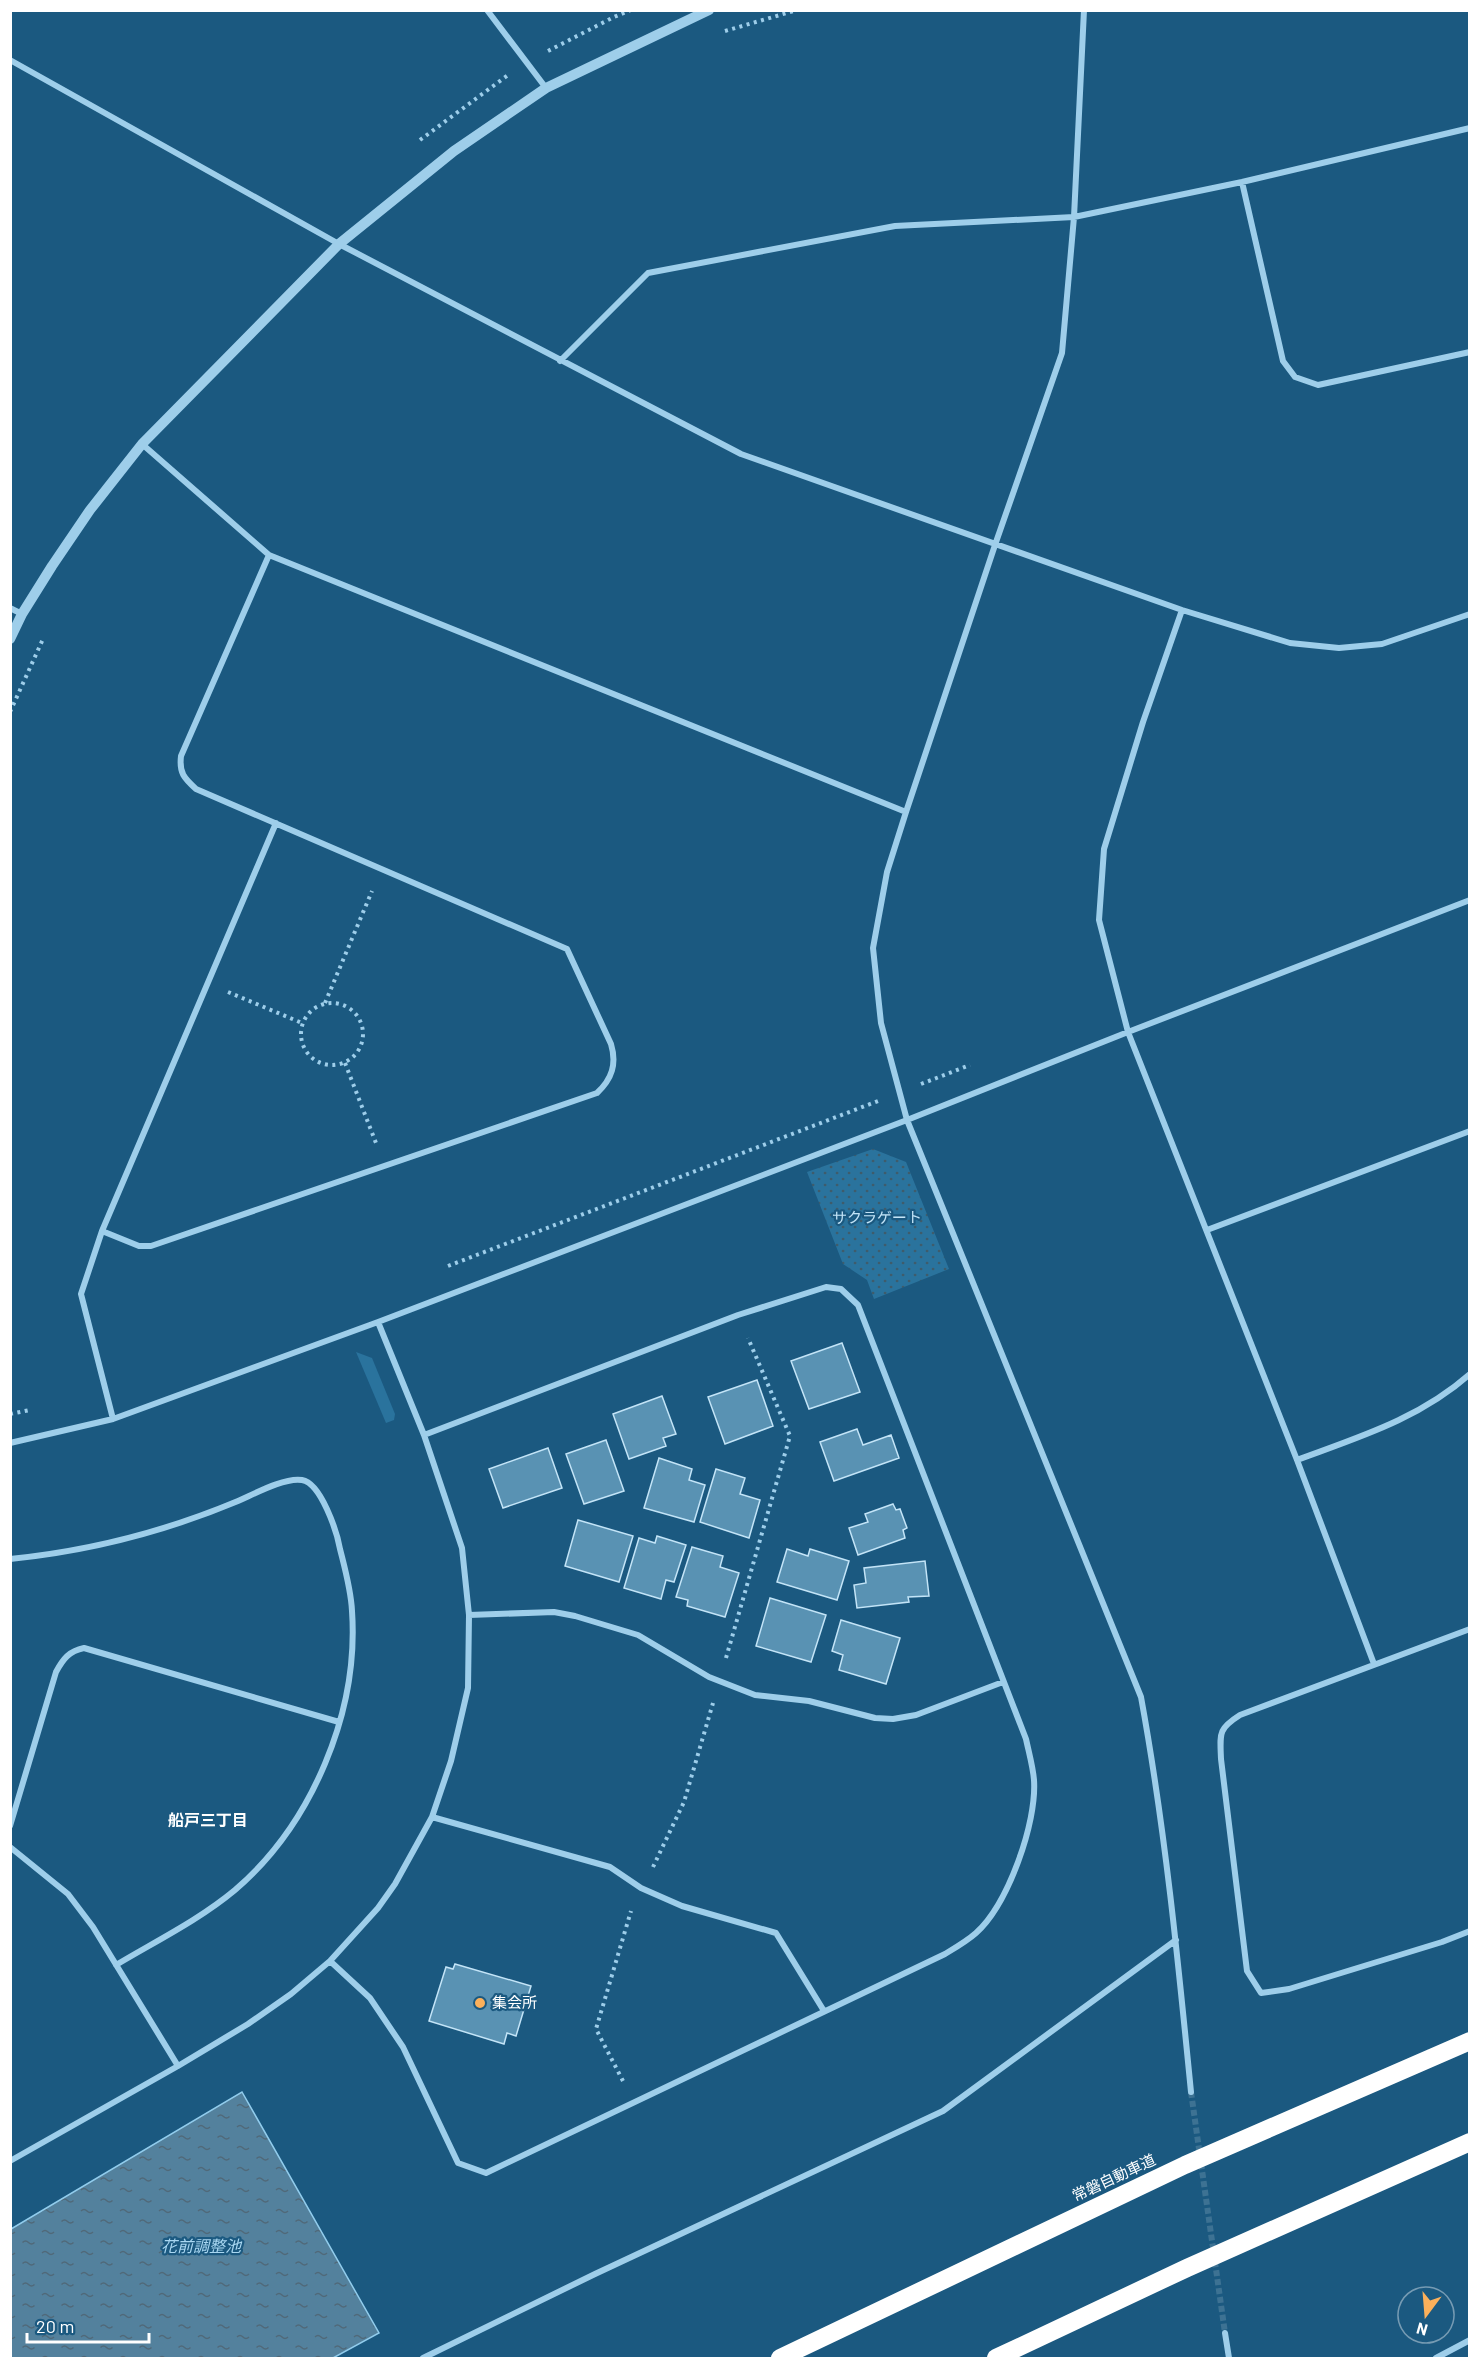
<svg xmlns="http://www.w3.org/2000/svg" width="1480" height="2369" viewBox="0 0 1480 2369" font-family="Barlow,'Noto Sans JP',sans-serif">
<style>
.park{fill:url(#park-dots)}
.garden{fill:#2a739d}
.water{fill:url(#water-ripples);stroke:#91ccec;stroke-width:1.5}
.building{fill:#5992b3;stroke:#c3e4f7;stroke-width:1.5}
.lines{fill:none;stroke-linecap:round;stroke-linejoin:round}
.minor-tunnel{stroke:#3d7293;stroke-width:6;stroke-dasharray:6 3;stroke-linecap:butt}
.path{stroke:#9eceea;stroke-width:4;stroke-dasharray:3 4.5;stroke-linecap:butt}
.minor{stroke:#9eceea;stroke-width:6}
.tertiary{stroke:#9eceea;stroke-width:10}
.motorway{stroke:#fff;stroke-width:18}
.poi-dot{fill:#fbb05b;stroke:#1b5980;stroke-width:2}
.labels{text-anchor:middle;stroke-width:4.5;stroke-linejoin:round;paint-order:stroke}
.park-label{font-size:15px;fill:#c3e4f7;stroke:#1b5980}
.poi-label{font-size:15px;fill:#fff;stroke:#1b5980;text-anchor:start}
.street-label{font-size:15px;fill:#fff;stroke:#1b5980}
.neighbourhood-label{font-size:16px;font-weight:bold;fill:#fff;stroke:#1b5980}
.water-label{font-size:16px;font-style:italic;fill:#a9d7f1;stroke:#1b5980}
</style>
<defs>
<pattern id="park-dots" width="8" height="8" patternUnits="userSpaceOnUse" patternTransform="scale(1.5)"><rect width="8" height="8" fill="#2a739d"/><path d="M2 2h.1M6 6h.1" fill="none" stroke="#3e5c6c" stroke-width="1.8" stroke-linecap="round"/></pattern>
<pattern id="water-ripples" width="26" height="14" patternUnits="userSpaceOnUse" patternTransform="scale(1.5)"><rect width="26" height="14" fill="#53819d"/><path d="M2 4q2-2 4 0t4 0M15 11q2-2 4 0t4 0" fill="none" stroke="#506979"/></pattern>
</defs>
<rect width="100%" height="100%" fill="#1b5980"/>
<path class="park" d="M873 1149 906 1162 949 1269 874 1299 867 1280 843 1264 807 1172Z"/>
<path class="garden" d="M356 1352 372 1358 395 1414 394 1420 386 1423Z"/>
<path class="water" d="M242 2092 379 2333 333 2358H11V2229Z"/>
<path class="building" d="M842 1343 860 1392 809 1409 791 1361Z
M757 1380 773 1426 725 1444 708 1397Z
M662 1396 676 1434 663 1438 666 1446 629 1459 613 1414Z
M857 1429 863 1445 891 1435 899 1458 834 1481 820 1442Z
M606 1440 624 1491 584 1504 566 1454Z
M548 1448 562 1488 503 1508 489 1469Z
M659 1458 692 1469 689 1480 705 1485 694 1522 644 1508Z
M716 1469 745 1478 740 1494 760 1500 749 1538 700 1522Z
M893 1504 896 1510 900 1509 907 1528 903 1530 905 1538 858 1555 849 1528 868 1522 865 1514Z
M578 1520 633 1536 619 1582 565 1566Z
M657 1536 686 1545 674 1582 666 1580 661 1599 624 1588 639 1538 655 1543Z
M692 1547 723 1556 720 1567 739 1573 725 1617 687 1606 688 1600 676 1597Z
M787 1549 808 1556 810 1549 849 1561 837 1600 777 1582Z
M925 1561 929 1596 908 1597 909 1602 857 1608 854 1585 866 1583 864 1568Z
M770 1598 826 1615 811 1662 756 1646Z
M841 1620 900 1638 886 1684 839 1670 843 1655 832 1651Z
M455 1964 531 1986 516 2036 507 2033 504 2044 429 2021 446 1967 453 1969Z"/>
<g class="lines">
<path class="minor-tunnel" d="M1191 2092 1225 2333"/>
<path class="path" d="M725 31 797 10
M548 51 614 17 631 10
M420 140 508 75
M10 712 43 639
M228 992 302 1023
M301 1034a31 31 0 1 1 62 0a31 31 0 1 1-62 0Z
M325 1003 372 891
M345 1063 376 1143
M921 1084 970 1065
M448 1266 878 1101
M10 1414 30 1410
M726 1658 790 1436 748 1338
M653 1867 684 1802 713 1703
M623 2081 596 2029 631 1911"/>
<path class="minor" d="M487 10 546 88
M1084 10 1074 217 1062 353 995 545 906 812 887 872 873 948 881 1023 907 1120 1141 1697C1165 1828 1178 1960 1191 2092
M10 60 339 244 741 454 1182 610 1290 643 1339 648 1382 644 1470 614
M1242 182 1283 361 1295 377 1318 385 1470 352
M560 361 648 273 895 226 1074 217 1242 182 1470 128
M142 444 269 555 906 812
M10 608 22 614
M1182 610 1143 722 1104 849 1099 920 1128 1032 1297 1460 1374 1664
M1207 1230 1470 1131
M102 1231 139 1246H151L597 1093C612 1079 617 1064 611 1044L567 949 196 789C184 778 179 773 181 756L269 555
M113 1419 81 1294 102 1231 276 823
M10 1443 113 1419 378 1322 907 1120 1128 1032 1470 900
M1297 1460C1359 1437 1419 1419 1470 1374
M10 1559C90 1551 164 1532 238 1501 254 1494 285 1477 302 1480 321 1483 337 1532 340 1549 345 1569 351 1590 352 1611 359 1712 312 1824 235 1890 199 1920 156 1941 116 1965
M469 1615 554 1612 575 1616 638 1635 709 1677 755 1695 809 1701 875 1718 893 1719 916 1715 1003 1682
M1470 1629 1240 1715C1218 1729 1220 1733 1221 1759L1247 1971 1261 1993 1289 1989 1442 1942 1470 1931
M432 1817 610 1867 641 1888 682 1906 776 1933 824 2011
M10 1826 56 1672C63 1659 69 1651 84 1648L339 1722
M10 1847 68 1894 93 1927 178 2066
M330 1961 370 1998 403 2047 458 2163 486 2173 945 1954C955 1948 967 1941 976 1933 1008 1904 1037 1823 1034 1780 1033 1767 1029 1753 1026 1739L858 1305 841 1289 826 1287 738 1315 424 1435
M10 2161 178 2066 248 2024 291 1994 330 1961 378 1908 395 1884 432 1817 451 1761 468 1688 469 1615 462 1548 424 1435 378 1322
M1225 2333 1229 2358
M423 2358 595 2274 943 2111 1176 1940
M1436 2358 1470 2340"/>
<path class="tertiary" d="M10 639 22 614 52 566 90 510 142 444 339 244 454 151 546 88 709 10"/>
<path class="motorway" d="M780 2358 1185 2165 1470 2041
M996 2358 1187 2268 1470 2142"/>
</g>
<circle class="poi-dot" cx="480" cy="2003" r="6"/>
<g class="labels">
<g class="park-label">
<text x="877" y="1223">サクラゲート</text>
</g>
<g class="poi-label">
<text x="492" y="2008">集会所</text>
</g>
<g class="street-label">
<text transform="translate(1114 2178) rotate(-25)" y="5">常磐自動車道</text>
</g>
<g class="neighbourhood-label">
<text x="208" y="1826">船戸三丁目</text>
</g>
<g class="water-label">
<text x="201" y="2252">花前調整池</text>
</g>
</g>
<rect width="1480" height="2369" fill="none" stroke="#ffffff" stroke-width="24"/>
<g transform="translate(1426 2315) rotate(196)"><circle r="28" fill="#1b5980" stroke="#769bb3" stroke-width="1.5"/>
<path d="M0-4.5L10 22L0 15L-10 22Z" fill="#fbb05b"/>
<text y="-9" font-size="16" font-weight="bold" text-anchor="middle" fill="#ffffff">N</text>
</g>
<path d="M27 2333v9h122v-9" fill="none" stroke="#ffffff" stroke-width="3"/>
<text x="36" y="2333" font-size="18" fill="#ffffff" stroke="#1b5980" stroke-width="4.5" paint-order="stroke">20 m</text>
</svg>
